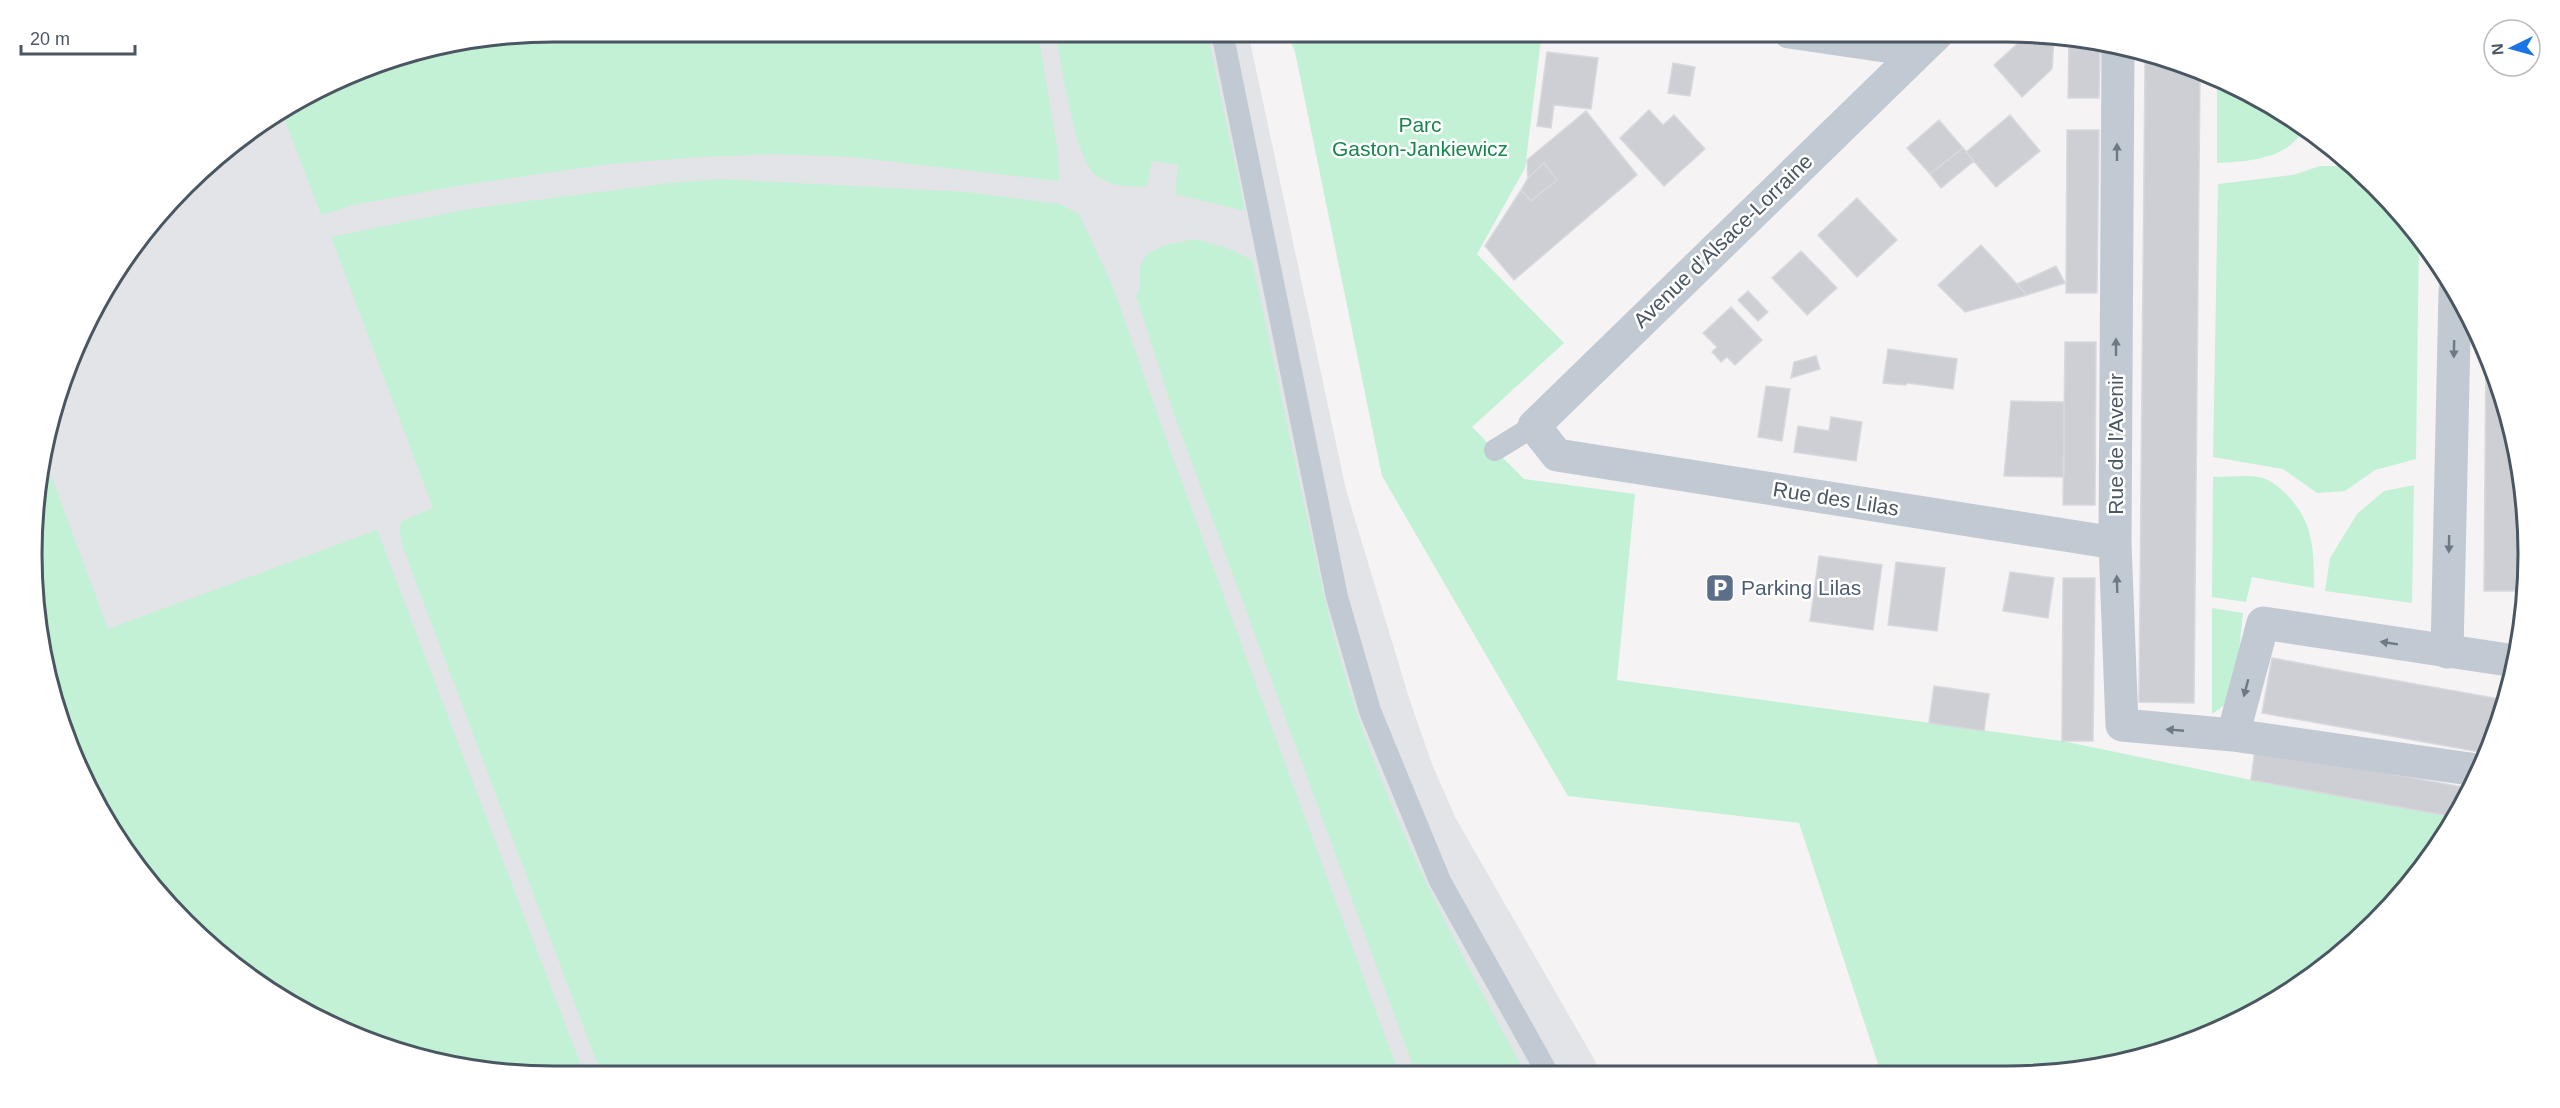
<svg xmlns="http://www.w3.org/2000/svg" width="2560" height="1108" viewBox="0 0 2560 1108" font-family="Arial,sans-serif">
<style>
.airport{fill:#e2e4e7}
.green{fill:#c3f1d5}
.building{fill:#cdcfd5;stroke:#d7d9de;stroke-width:1.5}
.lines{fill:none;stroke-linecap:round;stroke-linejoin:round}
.lane{stroke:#c1cad2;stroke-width:22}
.street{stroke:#c1cad2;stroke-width:33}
.oneway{fill:#6e7983}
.labels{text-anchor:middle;stroke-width:5;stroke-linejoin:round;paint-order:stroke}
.park-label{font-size:21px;fill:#17864f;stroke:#fff}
.street-label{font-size:21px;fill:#4a5661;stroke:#fff}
.service-label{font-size:21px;fill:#4e5e75;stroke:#fff;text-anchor:start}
.rim{fill:none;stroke:#4a5661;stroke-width:3}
</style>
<rect width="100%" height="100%" fill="#f5f3f3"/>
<path class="airport" d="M554 32H1248L1346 490 1410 701 1432 764 1455 817 1602 1073 554 1076 386 1049 293 1007 210 947 102 816 41 656 32 554 41 452 102 292 210 161 293 101 386 59Z"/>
<path class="green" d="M554 32H1038L1058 154 1059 181 852 157 776 154 701 157 609 164 456 186 353 205 321 215 281 110 293 101 386 59Z
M1055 32H1207L1245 211 1175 194 1178 165 1152 161 1147 186C1128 187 1110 187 1095 174 1074 157 1061 60 1055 32Z
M1287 32H1542L1525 168 1477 254 1564 343 1472 427 1524 479 1635 494 1617 680 2062 741 2251 780 2454 817 2440 845 2350 947 2237 1023 2075 1072 1881 1073 1799 823 1568 796 1382 476 1295 52Z
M2217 79 2268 102 2304 128C2288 160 2248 161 2217 163Z
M2320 166H2340L2371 183 2419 234 2416 459 2375 470 2345 491 2317 493 2283 469 2213 457 2218 184 2293 175Z
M721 179 966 192 1060 204 1079 214 1113 287 1165 436 1399 1074 602 1076 403 548 399 529 402 521 433 508 331 237 468 209 670 183Z
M1194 239 1230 249 1252 260C1268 335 1284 410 1300 485 1314 550 1327 616 1346 679 1388 818 1456 947 1526 1074H1416L1174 414 1136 296C1143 285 1139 281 1140 269 1142 245 1176 244 1194 239Z
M42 451 108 629 377 530 585 1076H554L386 1049 293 1007 210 947 102 816 41 656 32 554Z
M2213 477C2228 477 2244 475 2259 477 2270 479 2279 487 2286 494 2314 522 2314 550 2314 588L2252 577 2246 602 2212 597Z
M2414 485 2412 603 2325 591 2330 558 2357 514 2384 491Z
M2212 608 2243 613 2236 683 2229 702 2212 714Z"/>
<path class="building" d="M2027 35 2054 39 2052 69 2022 97 1994 65Z
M2069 42 2100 47 2099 98H2068Z
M1547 52 1598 58 1591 109 1554 105 1551 128 1537 126Z
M2145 62H2180L2200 71 2194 703 2139 702Z
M1673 63 1695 67 1690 96 1668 93Z
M1649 110 1663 125 1674 115 1705 149 1664 186 1620 138Z
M1586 111 1637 175 1514 280 1485 246 1521 190 1531 201 1557 180 1544 163 1528 178 1527 160Z
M2010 115 2040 151 1996 187 1966 152Z
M1939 120 1963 148 1930 174 1907 148Z
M2067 130H2099L2097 293H2066Z
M1963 148 1974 161 1941 188 1930 174Z
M1544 163 1557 180 1531 201 1521 190 1528 178Z
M1857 198 1897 240 1857 277 1818 235Z
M1981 245 2027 295 1965 312 1938 285Z
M1801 251 1837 288 1807 315 1772 278Z
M2056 266 2065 283 2027 295 2017 284Z
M1748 291 1768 312 1758 321 1738 300Z
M1731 307 1762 340 1735 365 1727 357 1721 362 1712 352 1717 347 1703 333Z
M2065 342H2096L2095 505H2063Z
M1888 349 1957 359 1953 389 1907 383 1906 385 1883 383Z
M2486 353 2511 419 2527 520 2525 591H2484Z
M1816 356 1820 369 1791 378 1794 362Z
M1766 386 1790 389 1782 441 1758 437Z
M2011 401 2064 402V477L2004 476Z
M1831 417 1862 422 1856 461 1794 452 1798 426 1829 431Z
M1819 556 1882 565 1873 630 1810 621Z
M1896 562 1945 568 1937 631 1888 625Z
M2010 572 2054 578 2048 618 2003 611Z
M2063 578H2095L2093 741H2062Z
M2272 658 2342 671 2506 700 2501 722 2485 753 2262 713Z
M1934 686 1989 694 1984 731 1929 723Z
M2255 749 2468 788 2454 817 2251 780Z"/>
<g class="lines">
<path class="lane" d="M1222 32 1337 597 1370 711 1440 881 1548 1074
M1495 450 1534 426"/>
<path class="street" d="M1789 32 1919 51
M1939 32 1534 426 1557 455 2115 543
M2118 50 2115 543 2122 725 2233 735 2477 770
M2447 652 2455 291
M2233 735 2263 623 2515 661"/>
</g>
<defs><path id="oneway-solid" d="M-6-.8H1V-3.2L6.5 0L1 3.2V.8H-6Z" transform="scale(1.5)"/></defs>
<g class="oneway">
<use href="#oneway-solid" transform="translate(2117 152) rotate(-90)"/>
<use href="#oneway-solid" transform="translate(2116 347) rotate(-90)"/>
<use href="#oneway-solid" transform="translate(2454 349) rotate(91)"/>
<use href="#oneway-solid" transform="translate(2449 544) rotate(91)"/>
<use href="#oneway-solid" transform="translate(2117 584) rotate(-92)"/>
<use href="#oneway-solid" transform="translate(2389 643) rotate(-171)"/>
<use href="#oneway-solid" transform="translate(2246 688) rotate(105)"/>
<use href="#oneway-solid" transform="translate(2175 730) rotate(-175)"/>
</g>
<defs>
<g id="parking-square" transform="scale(1.5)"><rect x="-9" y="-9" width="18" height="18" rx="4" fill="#5c6f8a" stroke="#fff"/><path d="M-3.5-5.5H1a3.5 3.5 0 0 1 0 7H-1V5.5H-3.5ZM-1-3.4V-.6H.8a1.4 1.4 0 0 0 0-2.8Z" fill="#fff"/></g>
</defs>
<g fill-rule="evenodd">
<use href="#parking-square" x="1720" y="588"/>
</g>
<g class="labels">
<g class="park-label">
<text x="1420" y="132">Parc<tspan x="1420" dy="24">Gaston-Jankiewicz</tspan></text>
</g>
<g class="street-label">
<text transform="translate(1723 241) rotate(-44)" y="7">Avenue d'Alsace-Lorraine</text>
<text transform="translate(2116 444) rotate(-90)" y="7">Rue de l'Avenir</text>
<text transform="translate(1836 499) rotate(9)" y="7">Rue des Lilas</text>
</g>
<g class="service-label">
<text x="1741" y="595">Parking Lilas</text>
</g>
</g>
<path d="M0 0H2560V1108H0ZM554 42H2006A512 512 0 0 1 2518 554V554A512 512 0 0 1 2006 1066H554A512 512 0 0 1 42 554V554A512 512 0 0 1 554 42Z" fill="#fff" fill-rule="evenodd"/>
<path class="rim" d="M554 42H2006A512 512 0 0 1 2518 554V554A512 512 0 0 1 2006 1066H554A512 512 0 0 1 42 554V554A512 512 0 0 1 554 42Z"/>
<g transform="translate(2512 48) rotate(265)"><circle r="28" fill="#ffffff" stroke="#b7bbc0" stroke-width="1.5"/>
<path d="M0-4.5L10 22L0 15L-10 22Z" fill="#1a73e8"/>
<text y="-9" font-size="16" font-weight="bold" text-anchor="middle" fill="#4a5661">N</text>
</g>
<path d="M21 45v9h114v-9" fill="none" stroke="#4a5661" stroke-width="3"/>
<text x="30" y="45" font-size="18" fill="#4a5661" stroke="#ffffff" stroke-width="4.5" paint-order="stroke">20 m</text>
</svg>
